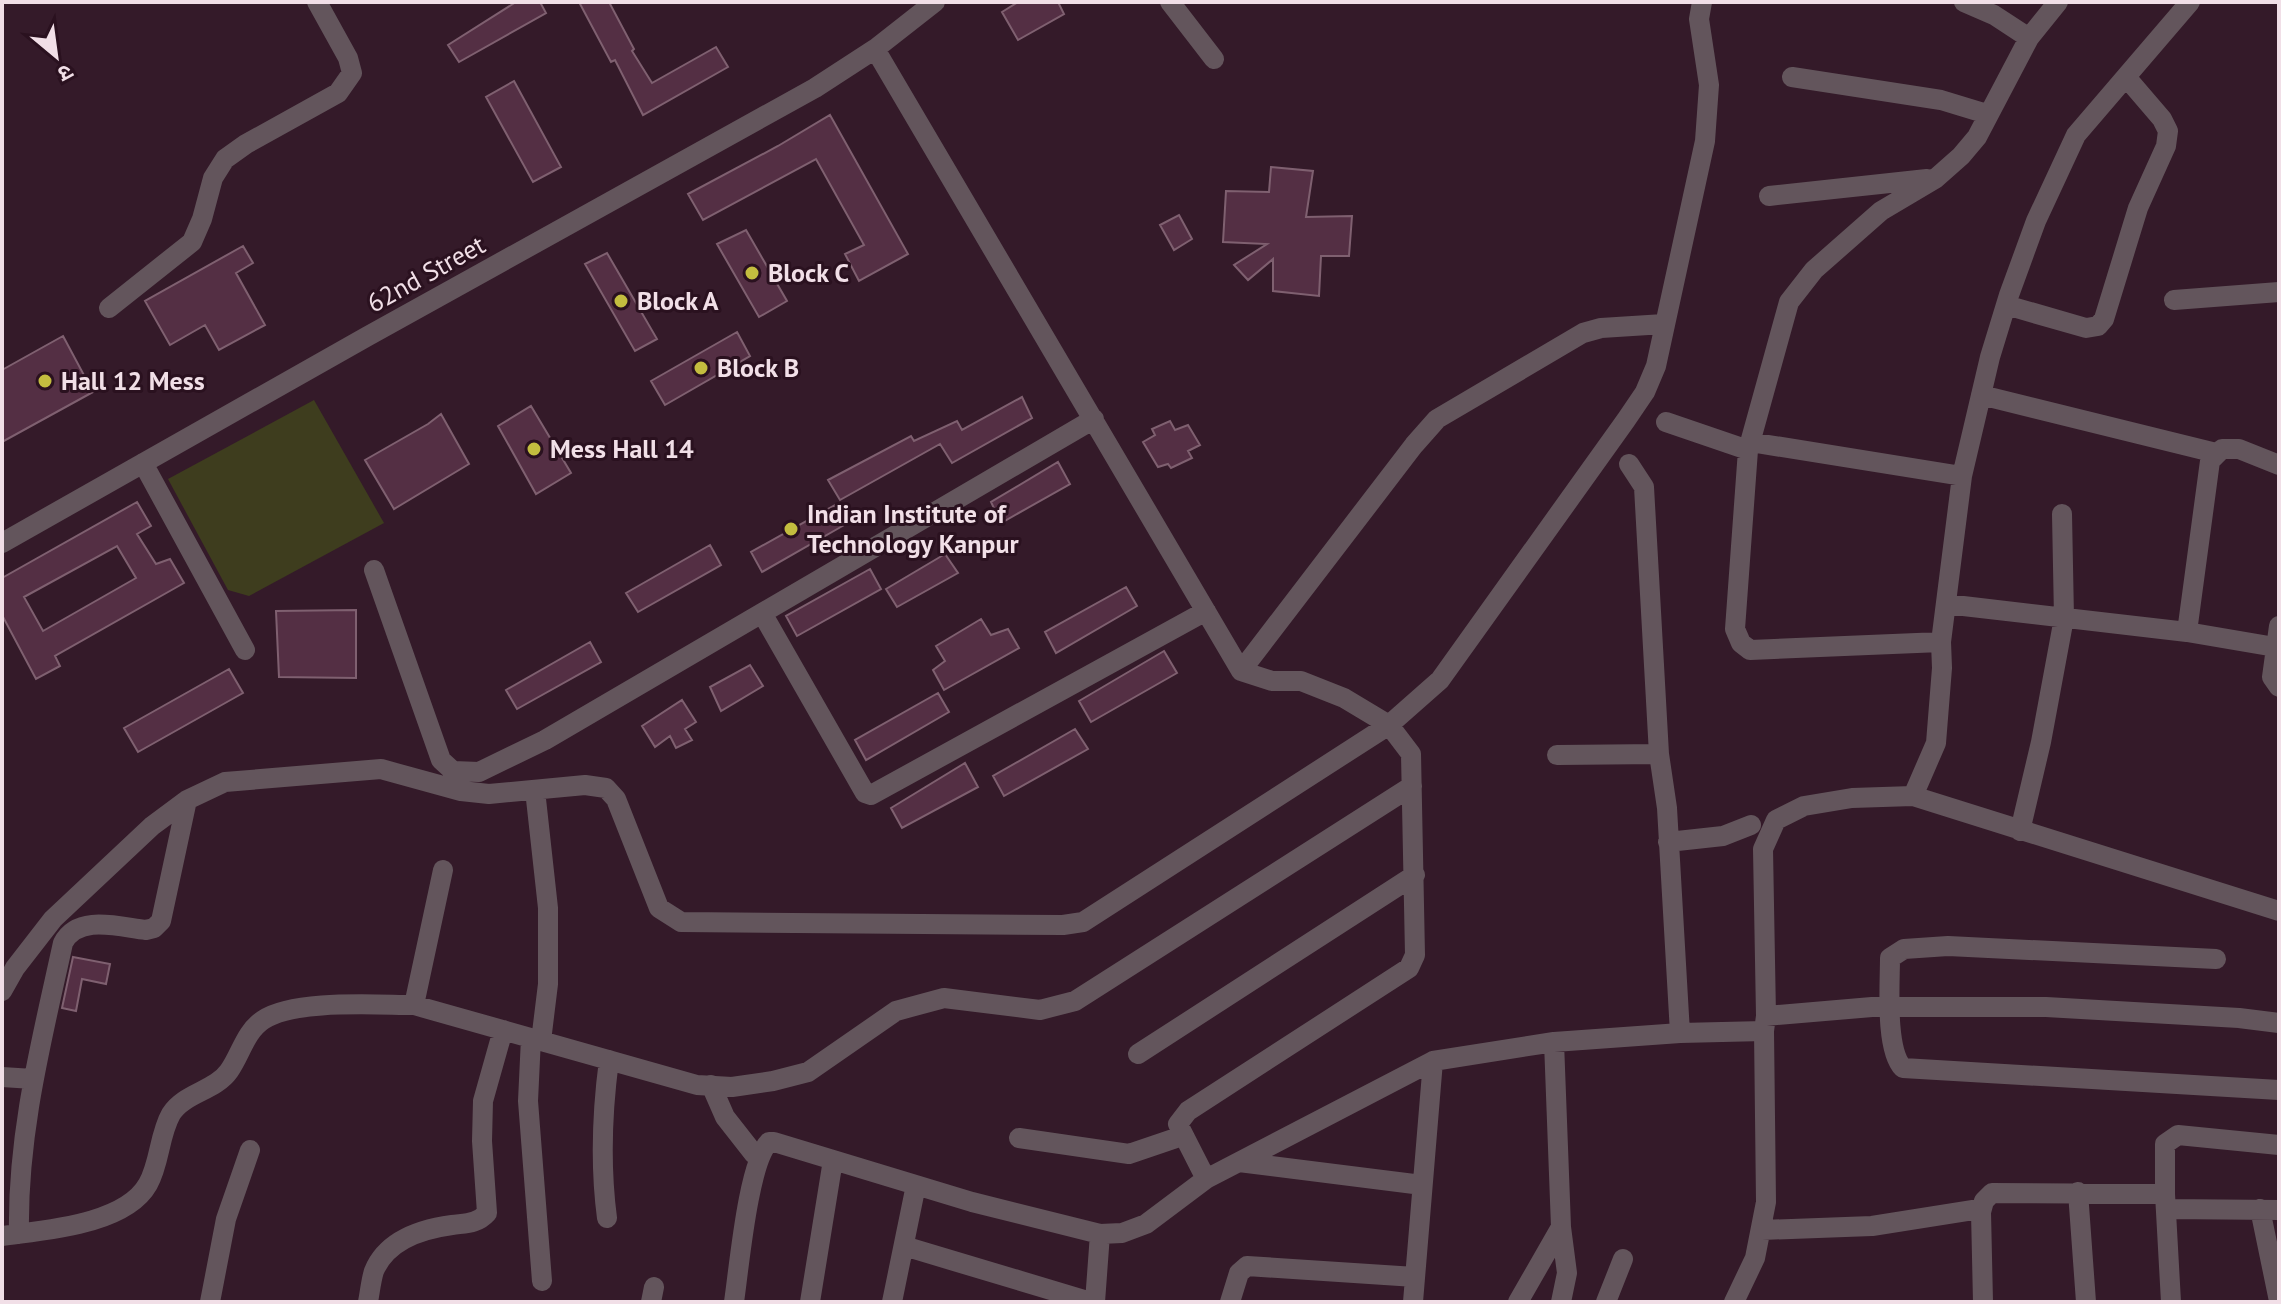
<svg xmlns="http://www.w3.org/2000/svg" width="2281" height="1304" viewBox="0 0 2281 1304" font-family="'PT Sans','Noto Sans Devanagari',sans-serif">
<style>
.green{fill:#3e3d1e}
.building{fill:#542f44;stroke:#7f6070;stroke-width:2;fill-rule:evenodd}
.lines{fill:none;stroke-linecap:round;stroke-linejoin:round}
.minor{stroke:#63555c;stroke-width:20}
.poi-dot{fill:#c3bd3f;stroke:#2a111f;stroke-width:3}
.labels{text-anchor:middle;stroke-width:6;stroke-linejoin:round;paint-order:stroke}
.poi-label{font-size:26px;font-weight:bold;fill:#f1dfe7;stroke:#2a111f;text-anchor:start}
.street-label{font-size:26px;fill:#f1dfe7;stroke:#2a111f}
</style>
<rect width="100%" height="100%" fill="#341a29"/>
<path class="green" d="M314 400 384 523 249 596 228 590 168 479Z"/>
<path class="building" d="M516 2H540L546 13 459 62 448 45Z
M579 2H609L634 49 632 51 652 83 716 47 728 67 643 115 615 60 611 62Z
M1018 2H1058L1064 14 1018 40 1002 12Z
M514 81 561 167 533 182 486 97Z
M830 115 908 254 859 281 845 254 864 245 816 159 703 220 688 194 778 146Z
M1271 167 1313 171 1306 217 1352 216 1349 256H1321L1319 296 1273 291V259L1248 280 1234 265 1267 244 1223 242 1226 191 1269 192Z
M1179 215 1192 239 1174 250 1160 225Z
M746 230 787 301 759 317 717 244Z
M243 246 253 263 236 273 265 325 219 350 205 325 170 345 145 301Z
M607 253 657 339 635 351 585 264Z
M737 332 750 356 665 405 651 381Z
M63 336 93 392 2 442V370Z
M1022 397 1032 418 952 463 940 444 840 500 828 480 911 436 914 441 957 421 962 430Z
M531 406 571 473 536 494 498 426Z
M441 414 469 464 394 509 365 460 428 424Z
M1170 421 1175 430 1188 425 1200 445 1188 451 1192 458 1171 468 1168 464 1158 467 1143 442 1155 435 1152 429Z
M1058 462 1070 484 1001 523 991 502Z
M137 502 151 526 137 534 156 564 170 559 184 583 55 656 60 666 36 679 2 615V578ZM117 546 136 578 43 631 24 597Z
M835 505 846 524 762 572 751 552Z
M710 545 721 565 638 612 626 593Z
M945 554 958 573 897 607 886 589Z
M870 569 881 589 797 636 786 616Z
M1126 587 1137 606 1056 653 1045 632Z
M356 610V678L279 677 276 611Z
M981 619 991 635 1008 629 1019 648 944 690 933 670 945 661 936 646Z
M590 642 601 662 517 709 506 690Z
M1164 651 1177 673 1091 722 1079 701Z
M750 665 763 686 721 711 710 687Z
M229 669 243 693 138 752 124 728Z
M938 693 949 712 866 760 855 740Z
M682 700 696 722 685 729 692 740 676 748 670 736 655 747 642 726Z
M1075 729 1088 749 1004 796 993 776Z
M965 763 978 787 902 828 891 808Z
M73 957 110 964 106 984 82 979 76 1011 62 1008Z"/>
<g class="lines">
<path class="minor" d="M935 2 875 49 1241 671 1272 681H1301L1344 698 1389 725 1411 754 1415 955 1409 968 1188 1111 1178 1124 1206 1179 1433 1061 1554 1042 1680 1033 1764 1031 1766 1016 1872 1007H2046L2239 1018 2279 1023
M1170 2 1214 59
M1964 2 1994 15 2029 38
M1792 77 1941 100 1987 114
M1769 196 1927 179
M2174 300 2279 292
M2006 305 2086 328 2098 326 2104 319 2138 208 2166 146 2168 131 2162 119 2126 77
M109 308 192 242 202 219 213 178 225 159 246 144 338 93 352 73 348 58 317 2
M1981 395 2216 453
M1666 422 1748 450
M1750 442 1962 476
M143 463 245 650
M1629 464 1644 487 1659 754 1667 808 1680 1033
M2 543 368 336 815 88 875 49
M374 570 441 760 453 771 479 772 545 740 1094 419
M1946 604 2187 632 2275 647
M762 613 865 793 871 795 1206 611
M2279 626 2272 677 2279 687
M2187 632 2210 461 2222 449H2239L2279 465
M1941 642 1750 650 1741 643 1735 629 1748 450 1789 302 1814 270 1881 211 1935 179 1961 156 1977 137 2029 38 2058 2
M1241 671 1414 445 1437 419 1583 333 1601 328 1664 324
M1557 755 1659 754
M535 790 548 908V984L541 1041
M1913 796 1936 743 1942 668 1941 642 1962 476 1990 357 2009 295 2036 221 2076 135 2190 2
M2020 831 2041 742 2064 618 2062 514
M1668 842 1723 836 1751 825
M443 870 414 1005 697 1085 732 1087 773 1081 808 1072 896 1011 944 998 1040 1010 1075 1001 1412 786
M2216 959 1948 946 1904 949 1890 958C1890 984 1885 1050 1903 1068L2279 1090
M2 991 15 968 53 919 152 826 187 800 225 782 381 769 461 791 489 794 585 785 606 788 616 799 659 908 681 922 1063 925 1083 922 1389 725 1440 680 1626 420 1645 392 1656 366 1705 141 1709 85 1699 19 1702 2
M1766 1016 1763 849 1776 820 1804 806 1852 798 1913 796 2279 911
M531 1038 528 1101 542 1281
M1554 1042 1561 1227 1567 1273 1561 1302
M1138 1054 1415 875
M2 1077 33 1079
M711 1085 725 1117 754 1154 759 1155
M1019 1138 1129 1154 1182 1136
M1239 1162 1422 1185
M2078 1192 2086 1302
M2166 1209 2279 1210
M2260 1209 2279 1301
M607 1218C600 1165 602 1113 609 1060
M1762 1230 1872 1226 1973 1210 1981 1212
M19 1234C17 1134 42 1039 63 943 78 914 119 927 146 930L154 928 161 921 187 800
M2 1236C44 1230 125 1225 148 1184 160 1163 159 1135 171 1114 184 1093 215 1091 229 1071 241 1054 245 1032 263 1020 294 999 376 1005 414 1005
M904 1246 1091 1302
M210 1302 226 1219 250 1150
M368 1302C370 1292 371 1280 374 1271 387 1240 422 1229 452 1225 466 1223 477 1224 487 1213L482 1141 483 1101 503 1030
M651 1302 654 1287
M734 1302C739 1269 748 1163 769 1142H774L972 1202 1100 1234 1122 1233 1146 1224 1206 1179
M810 1302 833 1160
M892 1302 916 1185
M1095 1302 1100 1234
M1230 1302 1239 1273 1247 1266 1415 1277
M1413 1302 1433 1061
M1518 1302 1561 1227
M1606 1302 1623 1259
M1734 1302 1755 1258 1766 1202 1764 1031
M1983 1302 1981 1212 1984 1201 1992 1193 2165 1194
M2171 1302 2165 1194V1144L2178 1135 2279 1145"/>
</g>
<g class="poi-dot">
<circle cx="752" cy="273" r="8"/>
<circle cx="621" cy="301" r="8"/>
<circle cx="701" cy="368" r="8"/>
<circle cx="45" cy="381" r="8"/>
<circle cx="534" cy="449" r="8"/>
<circle cx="791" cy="529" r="8"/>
</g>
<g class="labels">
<g class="poi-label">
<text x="768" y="282">Block C</text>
<text x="637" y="310">Block A</text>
<text x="717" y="377">Block B</text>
<text x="61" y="390">Hall 12 Mess</text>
<text x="550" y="458">Mess Hall 14</text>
<text x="807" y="523">Indian Institute of<tspan x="807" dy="30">Technology Kanpur</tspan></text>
</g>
<g class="street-label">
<text transform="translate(426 274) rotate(-29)" y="9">62nd Street</text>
</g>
</g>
<rect width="2281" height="1304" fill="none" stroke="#f1dfe7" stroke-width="8"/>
<g transform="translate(56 56) rotate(151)" stroke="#2a111f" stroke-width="6" paint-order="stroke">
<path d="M0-6L14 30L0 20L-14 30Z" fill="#f1dfe7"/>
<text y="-12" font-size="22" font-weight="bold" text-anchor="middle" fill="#f1dfe7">उ</text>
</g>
</svg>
